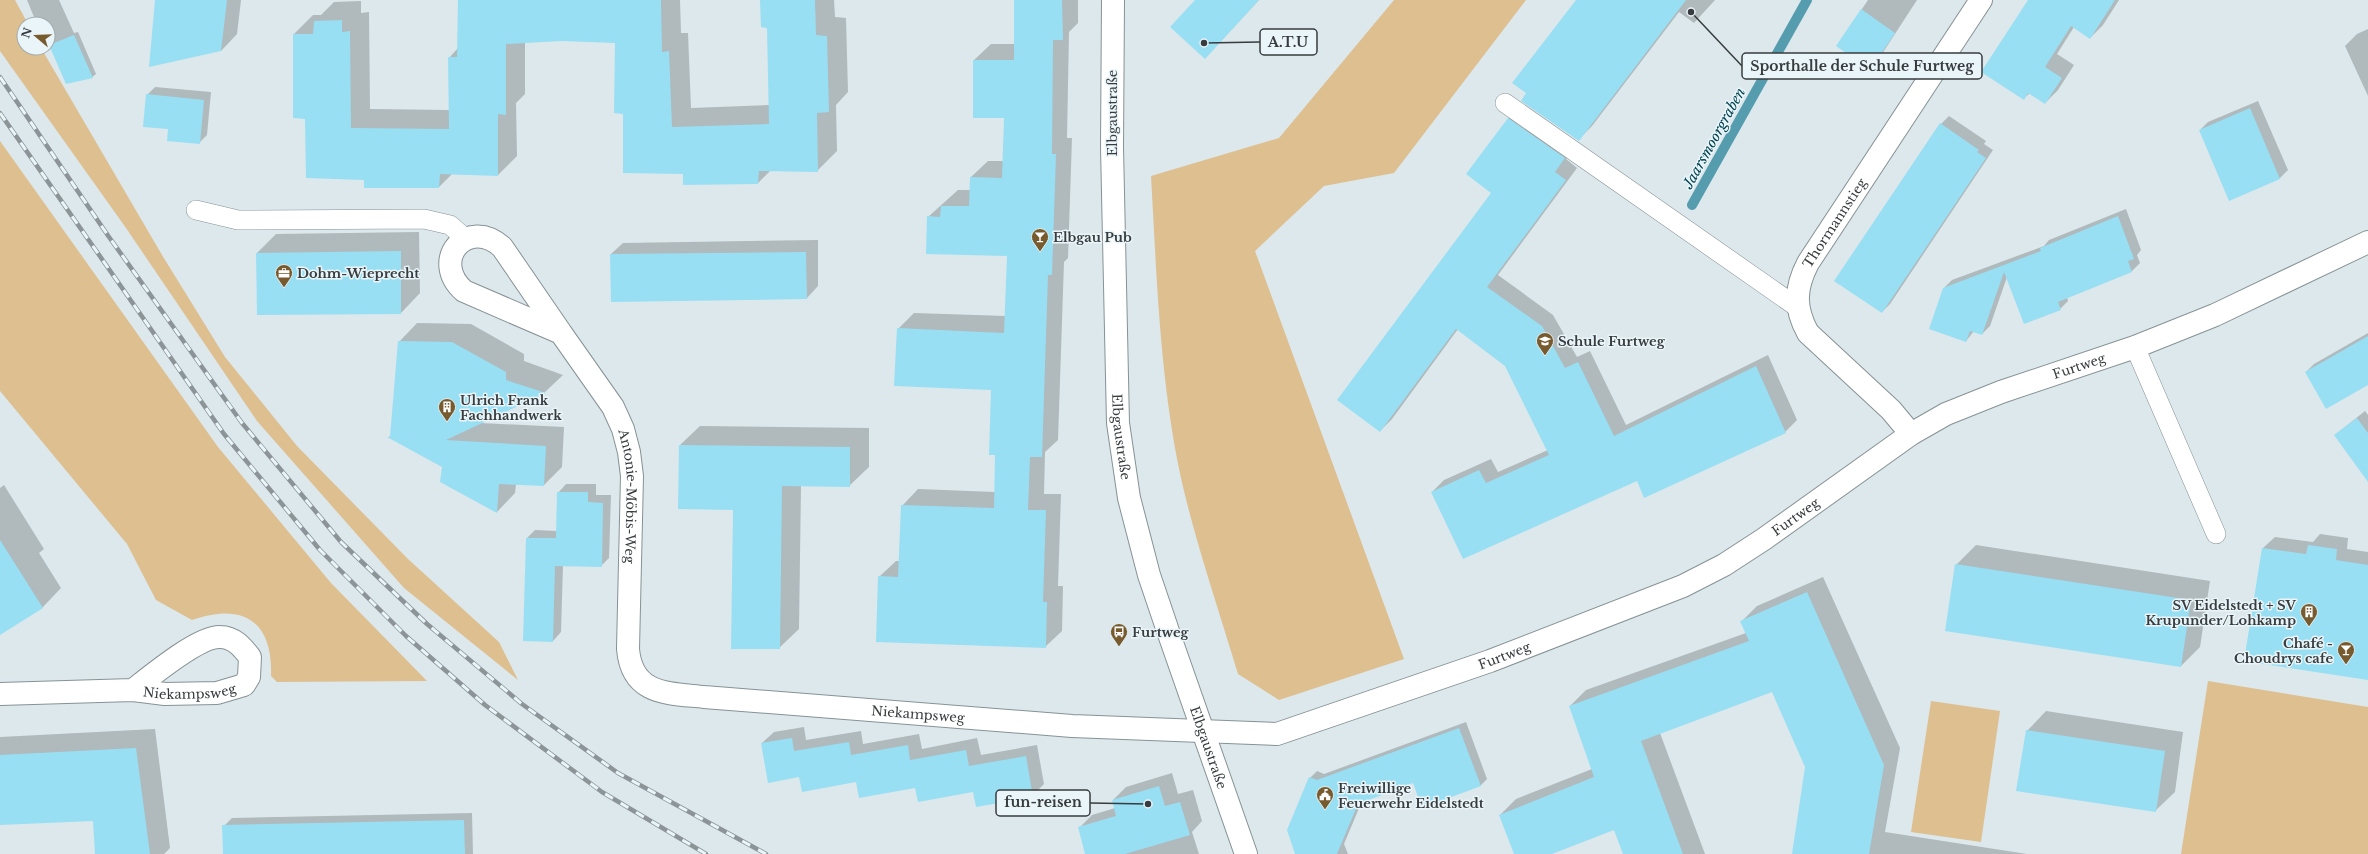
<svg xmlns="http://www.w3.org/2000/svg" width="2368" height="854" viewBox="0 0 2368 854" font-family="'Libre Baskerville',serif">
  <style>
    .green { fill: #debf90 }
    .shadow { fill: #0003 }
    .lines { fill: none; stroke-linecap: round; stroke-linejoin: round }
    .stream { stroke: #569caf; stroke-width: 10 }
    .building { fill: #98dff3 }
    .service-casing { stroke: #879295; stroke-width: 20 }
    .minor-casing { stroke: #879295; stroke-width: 24 }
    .primary-casing { stroke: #879295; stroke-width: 24 }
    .service { stroke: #fff; stroke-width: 19 }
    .minor { stroke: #fff; stroke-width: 22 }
    .primary { stroke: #fff; stroke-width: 22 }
    .rail-casing { stroke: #8c9497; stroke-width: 4.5 }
    .rail { stroke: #e9f5f9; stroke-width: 3; stroke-dasharray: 9; stroke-linecap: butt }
    .labels { text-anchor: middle; stroke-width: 3; stroke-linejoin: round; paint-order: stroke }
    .street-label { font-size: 13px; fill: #383c3e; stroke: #e9f5f9 }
    .poi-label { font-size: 13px; font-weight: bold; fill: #383c3e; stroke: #e9f5f9; text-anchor: start }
    .water-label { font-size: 14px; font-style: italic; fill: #004250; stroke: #e9f5f9 }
    .leader { fill: none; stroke: #383c3e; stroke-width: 1.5 }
    .callout-dot { fill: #383c3e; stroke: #e9f5f9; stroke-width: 1.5 }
    .callout { fill: #e9f5f9; stroke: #383c3e; stroke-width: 1.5 }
    .callout-label { font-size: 14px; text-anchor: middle; font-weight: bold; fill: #383c3e }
  </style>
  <rect width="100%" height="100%" fill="#dce8ec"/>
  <g class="green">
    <polygon points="0,0 15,0 28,24 24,24 24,48 41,48 162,255 225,357 297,446 408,559 499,642 518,680 404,588 257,421 126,228 0,51"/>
    <path d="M1394 0H1526L1394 173 1324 186 1255 251 1404 659 1279 700 1238 674C1220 614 1199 553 1184 491 1160 389 1157 281 1151 176L1279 138Z"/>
    <path d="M0 141 218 447 331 583 427 681 277 682 271 676C273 621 243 602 192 620L156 600 127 544 0 391Z"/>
    <polygon points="2208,681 2368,707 2368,854 2181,854"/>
    <polygon points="1931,701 2000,711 1981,842 1911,832"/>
  </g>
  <g class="shadow">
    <polygon points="27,0 59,0 74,33 78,32 96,74 92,77 50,45 48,46 48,24 37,24"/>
    <polygon points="156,0 241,0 237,34 221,51"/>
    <polygon points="459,0 680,0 681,33 688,33 691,108 770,105 768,27 761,0 834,0 835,17 846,18 848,92 836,105 837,151 818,170 771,170 758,183 684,173 624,113 616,42 561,40 525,42 525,94 516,103 517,156 498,175 452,174 439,187 365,179 306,118 294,34 313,15 321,15 334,2 361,1 361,13 369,12 370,109 449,110 449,58 458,48"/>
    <polygon points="1015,0 1078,0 1078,23 1069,32 1067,138 1072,138 1068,258 1064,262 1058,440 1045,452 1044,494 1061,494 1058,586 1063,586 1062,631 1045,647 879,577 896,561 900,561 902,506 918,489 995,492 996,454 993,389 898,329 914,313 1006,316 1008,255 928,217 958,190 971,190 971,177 988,161 1003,161 1005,117 974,60 991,44 1015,44"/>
    <polygon points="1196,0 1259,0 1205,58"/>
    <polygon points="1577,0 1715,0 1694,23 1679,12 1592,126 1578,140"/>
    <polygon points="1868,0 1917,0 1878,60 1870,68 1837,46"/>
    <polygon points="2029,0 2119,0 2103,25 2090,38 2074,27 2057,54 2074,65 2058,90 2045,103 2030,93 2023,99"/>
    <polygon points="2368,29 2368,96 2345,46 2357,34"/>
    <polygon points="155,87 211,92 207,135 199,143 169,128 147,95"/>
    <polygon points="2258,101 2288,170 2280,178 2230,199 2200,130 2208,122"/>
    <polygon points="1520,107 1576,146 1566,159 1577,168 1498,275 1553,315 1577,357 1590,351 1626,425 1768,355 1797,420 1785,432 1637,480 1432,492 1444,480 1491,459 1498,472 1548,450 1506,366 1458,329 1392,419 1380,431 1493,193 1508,119"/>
    <polygon points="1949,116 1986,141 1984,144 1993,150 1890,304 1882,312 1941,124"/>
    <polygon points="2126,209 2141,250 2137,255 2140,263 2132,271 2067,297 2068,301 2060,309 2007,277 1990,326 1982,334 1974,331 1966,341 1944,288 1952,280 2044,246 2049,240"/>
    <polygon points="419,232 420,293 401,313 258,314 257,253 276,234"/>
    <polygon points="818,240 818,286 807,298 611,254 623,243"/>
    <polygon points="417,323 471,324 524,354 524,361 563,375 545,392 480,423 564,427 562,467 544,485 516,484 515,493 497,512 443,467 389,437 391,435 399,342"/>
    <polygon points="2368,333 2368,384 2306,372 2314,364"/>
    <polygon points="2365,411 2368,415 2368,464 2335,435"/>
    <polygon points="700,426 869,428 869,467 849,486 801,485 799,629 779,648 734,509 680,445"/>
    <polygon points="566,484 596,484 596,495 611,495 609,558 601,566 563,565 561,632 553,641 524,640 527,538 535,530 557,531 558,493"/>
    <polygon points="4,485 44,549 39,553 61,588 42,608 0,631 0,488"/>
    <polygon points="2320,534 2348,538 2347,549 2368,552 2368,679 2263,548 2275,537 2313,542"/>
    <polygon points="1976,545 2210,581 2200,647 2181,666 1956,565"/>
    <polygon points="1823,577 1900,748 1885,832 2027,854 1793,854 1806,767 1772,691 1660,733 1705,854 1624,854 1614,829 1549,854 1515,854 1500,815 1516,799 1592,769 1570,706 1586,690 1746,633 1741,622 1757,606"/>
    <polygon points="2046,711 2183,732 2175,792 2155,811 2027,731"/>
    <polygon points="1466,722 1487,779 1480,786 1413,782 1362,801 1344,844 1348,854 1296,854 1310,778 1317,771 1324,774"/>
    <polygon points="804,727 806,740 861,731 863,744 919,734 922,749 977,738 981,755 1037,745 1044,784 1032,796 800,776 762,743 774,732"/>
    <polygon points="155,729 170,848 164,854 96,854 94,820 0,824 0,737"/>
    <polygon points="1172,773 1178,794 1193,790 1202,821 1192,832 1199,854 1086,854 1079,828 1092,815 1115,808 1113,800 1126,787"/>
    <polygon points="472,813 473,854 224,854 224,826 232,818"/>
  </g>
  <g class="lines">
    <polyline class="stream" points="1692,205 1807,0"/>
  </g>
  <g class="building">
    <polygon points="155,0 227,0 221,51 149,67"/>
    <polygon points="458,0 661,0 662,52 669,51 672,127 769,124 767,28 761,27 760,0 815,0 816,35 827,36 829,112 817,113 818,172 759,171 758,184 683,185 683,174 623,173 623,114 614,113 615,43 561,41 506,44 506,115 498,114 498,176 440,174 439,188 364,188 364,180 306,178 305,119 293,118 293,34 313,34 314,21 342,20 342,32 350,31 351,128 449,129 448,57 457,57"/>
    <polygon points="1014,0 1062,0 1063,40 1053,40 1052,154 1056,154 1052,275 1048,275 1042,457 1030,457 1028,510 1046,510 1043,602 1047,602 1046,648 876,642 878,576 898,577 901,505 994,508 995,455 989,455 991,390 894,386 897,328 1004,333 1007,256 926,254 927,216 940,217 941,206 969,206 970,177 1002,178 1004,118 973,118 973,60 1014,60"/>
    <polygon points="1195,0 1259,0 1205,59 1170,27"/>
    <polygon points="1576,0 1686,0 1579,141 1521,101 1526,93 1512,83"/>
    <polygon points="2028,0 2115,0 2090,39 2071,26 2045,67 2062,78 2045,104 2028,93 2024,100 1981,72"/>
    <polygon points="1861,9 1895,33 1870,70 1836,46"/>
    <polygon points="74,35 93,78 66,84 49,45"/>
    <polygon points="146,94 204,100 200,144 167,141 168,129 143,127"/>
    <polygon points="2250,108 2280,179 2229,201 2199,130"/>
    <polygon points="1508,118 1565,158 1555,172 1566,180 1487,287 1542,326 1565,368 1578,362 1614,436 1756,366 1786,433 1644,498 1637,481 1463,559 1431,492 1479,470 1486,483 1549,455 1505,366 1456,329 1380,432 1337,400 1491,193 1466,174"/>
    <polygon points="1940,123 1979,150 1977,152 1986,158 1882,313 1834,281"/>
    <polygon points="2118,216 2134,259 2128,261 2132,272 2058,302 2061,310 2024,324 2004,272 1982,335 1970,331 1966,342 1929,329 1943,288 2041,251 2040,248"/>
    <polygon points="401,251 401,314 257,315 256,253"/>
    <polygon points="806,252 807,299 611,302 610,254"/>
    <polygon points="2368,336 2368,385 2326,409 2305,372"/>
    <polygon points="398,341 452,342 506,372 506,380 546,393 446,440 546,446 544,486 499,484 497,513 440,482 442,467 387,437 390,437"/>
    <polygon points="2357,418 2368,433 2368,482 2334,435"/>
    <polygon points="679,445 850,447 850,487 782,486 780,649 731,649 733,510 678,509"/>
    <polygon points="557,492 588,492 588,502 603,503 602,567 555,566 553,642 523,641 526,538 556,538"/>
    <polygon points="0,540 43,608 0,635"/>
    <polygon points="2308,545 2337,549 2336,560 2368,565 2368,680 2244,661 2262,548 2306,554"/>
    <polygon points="1955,564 2191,600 2181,667 1945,631"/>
    <polygon points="1807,592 1884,765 1869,854 1792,854 1805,767 1772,692 1641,741 1683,854 1623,854 1614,830 1552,854 1514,854 1499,815 1594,777 1569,706 1749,641 1740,621"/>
    <polygon points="1459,728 1481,786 1422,808 1413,783 1358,804 1337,854 1295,854 1287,830 1309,777 1317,780"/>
    <polygon points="2026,730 2165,751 2156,812 2016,791"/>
    <polygon points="792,738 794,751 849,742 851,755 908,745 910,760 966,750 969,766 1026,756 1033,797 976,807 973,792 918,802 915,788 859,798 856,782 802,792 799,777 768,783 761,743"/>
    <polygon points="136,748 150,854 95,854 93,821 0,825 0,755"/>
    <polygon points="1159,786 1165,806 1180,802 1190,835 1125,854 1085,854 1078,827 1116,816 1112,800"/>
    <polygon points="464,820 465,854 223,854 222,825"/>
  </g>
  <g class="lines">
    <defs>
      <g id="service">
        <polyline points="1505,103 1797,307"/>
        <polyline points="196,210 238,220 424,219 450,225 466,239"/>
        <polyline points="2135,347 2216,534"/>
      </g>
      <g id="minor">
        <path id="s1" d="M561 333 502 247C468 216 429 260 464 291L561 333 613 407 623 429 629 452 632 476 628 649C632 695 667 693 704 697L1072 726 1277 734 1490 661 1683 586 1724 565 1764 539 1911 434 1946 414 2001 392 2135 347 2215 315 2368 242"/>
        <path id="s2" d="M1911 434 1891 410 1808 333C1794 308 1795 288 1808 263L1981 0"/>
        <path id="s3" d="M0 694 133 690 165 694 217 693 244 685 249 677 250 657C242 647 234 637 220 637 199 636 151 676 133 690"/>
      </g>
      <g id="primary">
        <path id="s4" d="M1113 0 1112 147 1118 423 1129 498 1149 575 1170 637 1246 854"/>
      </g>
    </defs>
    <use href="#service" class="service-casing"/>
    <use href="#minor" class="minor-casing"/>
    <use href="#primary" class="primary-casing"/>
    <use href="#service" class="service"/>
    <use href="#minor" class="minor"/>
    <use href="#primary" class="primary"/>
    <defs>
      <g id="rail">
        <polyline points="0,77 109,237 242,423 341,542 427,624 522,704 618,773 766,854"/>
        <polyline points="0,113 224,434 320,550 406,636 485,705 602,792 706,854"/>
      </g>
    </defs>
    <use href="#rail" class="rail-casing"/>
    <use href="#rail" class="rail"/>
  </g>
  <defs>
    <symbol id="bar-pin" viewBox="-11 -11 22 30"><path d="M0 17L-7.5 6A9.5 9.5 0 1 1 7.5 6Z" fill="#775b2e" stroke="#e9f5f9"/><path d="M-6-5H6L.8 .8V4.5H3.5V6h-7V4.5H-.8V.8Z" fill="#fff"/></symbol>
    <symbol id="office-pin" viewBox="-11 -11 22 30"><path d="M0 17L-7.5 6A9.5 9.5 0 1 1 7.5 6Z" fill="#775b2e" stroke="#e9f5f9"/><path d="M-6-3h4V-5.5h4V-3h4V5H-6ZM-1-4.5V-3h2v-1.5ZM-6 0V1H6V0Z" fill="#fff"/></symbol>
    <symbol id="school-pin" viewBox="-11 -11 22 30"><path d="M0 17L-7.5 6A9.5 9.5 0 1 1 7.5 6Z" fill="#775b2e" stroke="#e9f5f9"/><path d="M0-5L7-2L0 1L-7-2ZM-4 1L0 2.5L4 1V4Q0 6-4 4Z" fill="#fff"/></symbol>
    <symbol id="building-pin" viewBox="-11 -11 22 30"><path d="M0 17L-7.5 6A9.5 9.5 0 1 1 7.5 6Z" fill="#775b2e" stroke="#e9f5f9"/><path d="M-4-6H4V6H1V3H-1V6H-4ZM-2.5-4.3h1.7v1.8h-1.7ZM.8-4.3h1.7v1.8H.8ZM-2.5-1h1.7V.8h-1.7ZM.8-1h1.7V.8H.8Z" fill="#fff"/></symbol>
    <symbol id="bus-pin" viewBox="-11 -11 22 30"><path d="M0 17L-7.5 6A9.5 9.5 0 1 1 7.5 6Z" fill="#775b2e" stroke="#e9f5f9"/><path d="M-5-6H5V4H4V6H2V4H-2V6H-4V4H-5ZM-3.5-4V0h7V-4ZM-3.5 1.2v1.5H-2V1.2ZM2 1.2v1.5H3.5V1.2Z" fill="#fff"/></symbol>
    <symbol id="civic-pin" viewBox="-11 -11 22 30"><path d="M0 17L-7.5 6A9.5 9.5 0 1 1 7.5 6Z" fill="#775b2e" stroke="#e9f5f9"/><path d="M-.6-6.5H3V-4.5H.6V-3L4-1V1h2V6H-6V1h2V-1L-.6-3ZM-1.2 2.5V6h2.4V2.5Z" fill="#fff"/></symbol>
  </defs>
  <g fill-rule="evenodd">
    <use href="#bar-pin" x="1030" y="227" width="20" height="27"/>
    <use href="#office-pin" x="274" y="263" width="20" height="27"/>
    <use href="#school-pin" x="1535" y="331" width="20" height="27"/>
    <use href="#building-pin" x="437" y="397" width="20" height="27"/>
    <use href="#building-pin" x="2299" y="602" width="20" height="27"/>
    <use href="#bus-pin" x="1109" y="622" width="20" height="27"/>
    <use href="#bar-pin" x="2336" y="640" width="20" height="27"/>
    <use href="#civic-pin" x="1315" y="785" width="20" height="27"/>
  </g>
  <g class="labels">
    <g class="street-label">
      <text transform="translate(1112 113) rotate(-90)" y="5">Elbgaustraße</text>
      <text dy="5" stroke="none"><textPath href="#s2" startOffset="266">Thormannstieg</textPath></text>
      <text dy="5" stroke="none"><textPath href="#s1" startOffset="2211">Furtweg</textPath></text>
      <text dy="5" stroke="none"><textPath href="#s4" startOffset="437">Elbgaustraße</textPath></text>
      <text dy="5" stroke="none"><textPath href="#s1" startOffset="494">Antonie-Möbis-Weg</textPath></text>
      <text dy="5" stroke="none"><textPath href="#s1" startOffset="1887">Furtweg</textPath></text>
      <text dy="5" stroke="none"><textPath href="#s1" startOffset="1563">Furtweg</textPath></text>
      <text dy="5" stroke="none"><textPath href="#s3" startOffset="190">Niekampsweg</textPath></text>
      <text dy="5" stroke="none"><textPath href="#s1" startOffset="963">Niekampsweg</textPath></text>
      <text dy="5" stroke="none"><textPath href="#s4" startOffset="761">Elbgaustraße</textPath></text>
    </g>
    <g class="poi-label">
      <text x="1053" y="242">Elbgau Pub</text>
      <text x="297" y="278">Dohm-Wieprecht</text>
      <text x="1558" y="346">Schule Furtweg</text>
      <text x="460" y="405">Ulrich Frank<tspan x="460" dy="15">Fachhandwerk</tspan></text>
      <text x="2296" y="610" text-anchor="end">SV Eidelstedt + SV<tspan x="2296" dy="15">Krupunder/Lohkamp</tspan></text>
      <text x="1132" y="637">Furtweg</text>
      <text x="2333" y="648" text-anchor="end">Chafé -<tspan x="2333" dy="15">Choudrys cafe</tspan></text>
      <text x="1338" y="793">Freiwillige<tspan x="1338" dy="15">Feuerwehr Eidelstedt</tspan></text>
    </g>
    <g class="water-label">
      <text transform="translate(1714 138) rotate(-61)" y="5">Jaarsmoorgraben</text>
    </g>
  </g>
  <path class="leader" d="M1204 43L1260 42M1691 12L1742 66M1148 804L1090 803"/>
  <g class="callout-dot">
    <circle cx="1204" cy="43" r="4"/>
    <circle cx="1691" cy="12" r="4"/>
    <circle cx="1148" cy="804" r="4"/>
  </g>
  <g class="callout">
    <rect x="1260" y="29" width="57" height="26" rx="4"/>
    <rect x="1742" y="53" width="240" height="26" rx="4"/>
    <rect x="996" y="790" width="94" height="26" rx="4"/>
  </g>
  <g class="callout-label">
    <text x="1288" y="47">A.T.U</text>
    <text x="1862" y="71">Sporthalle der Schule Furtweg</text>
    <text x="1043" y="807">fun-reisen</text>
  </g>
  <g transform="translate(36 36) rotate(289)"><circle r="19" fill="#e9f5f9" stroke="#a2abae"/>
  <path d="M0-3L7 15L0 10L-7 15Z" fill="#775b2e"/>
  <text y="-6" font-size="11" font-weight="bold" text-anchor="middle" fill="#383c3e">N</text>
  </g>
</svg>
